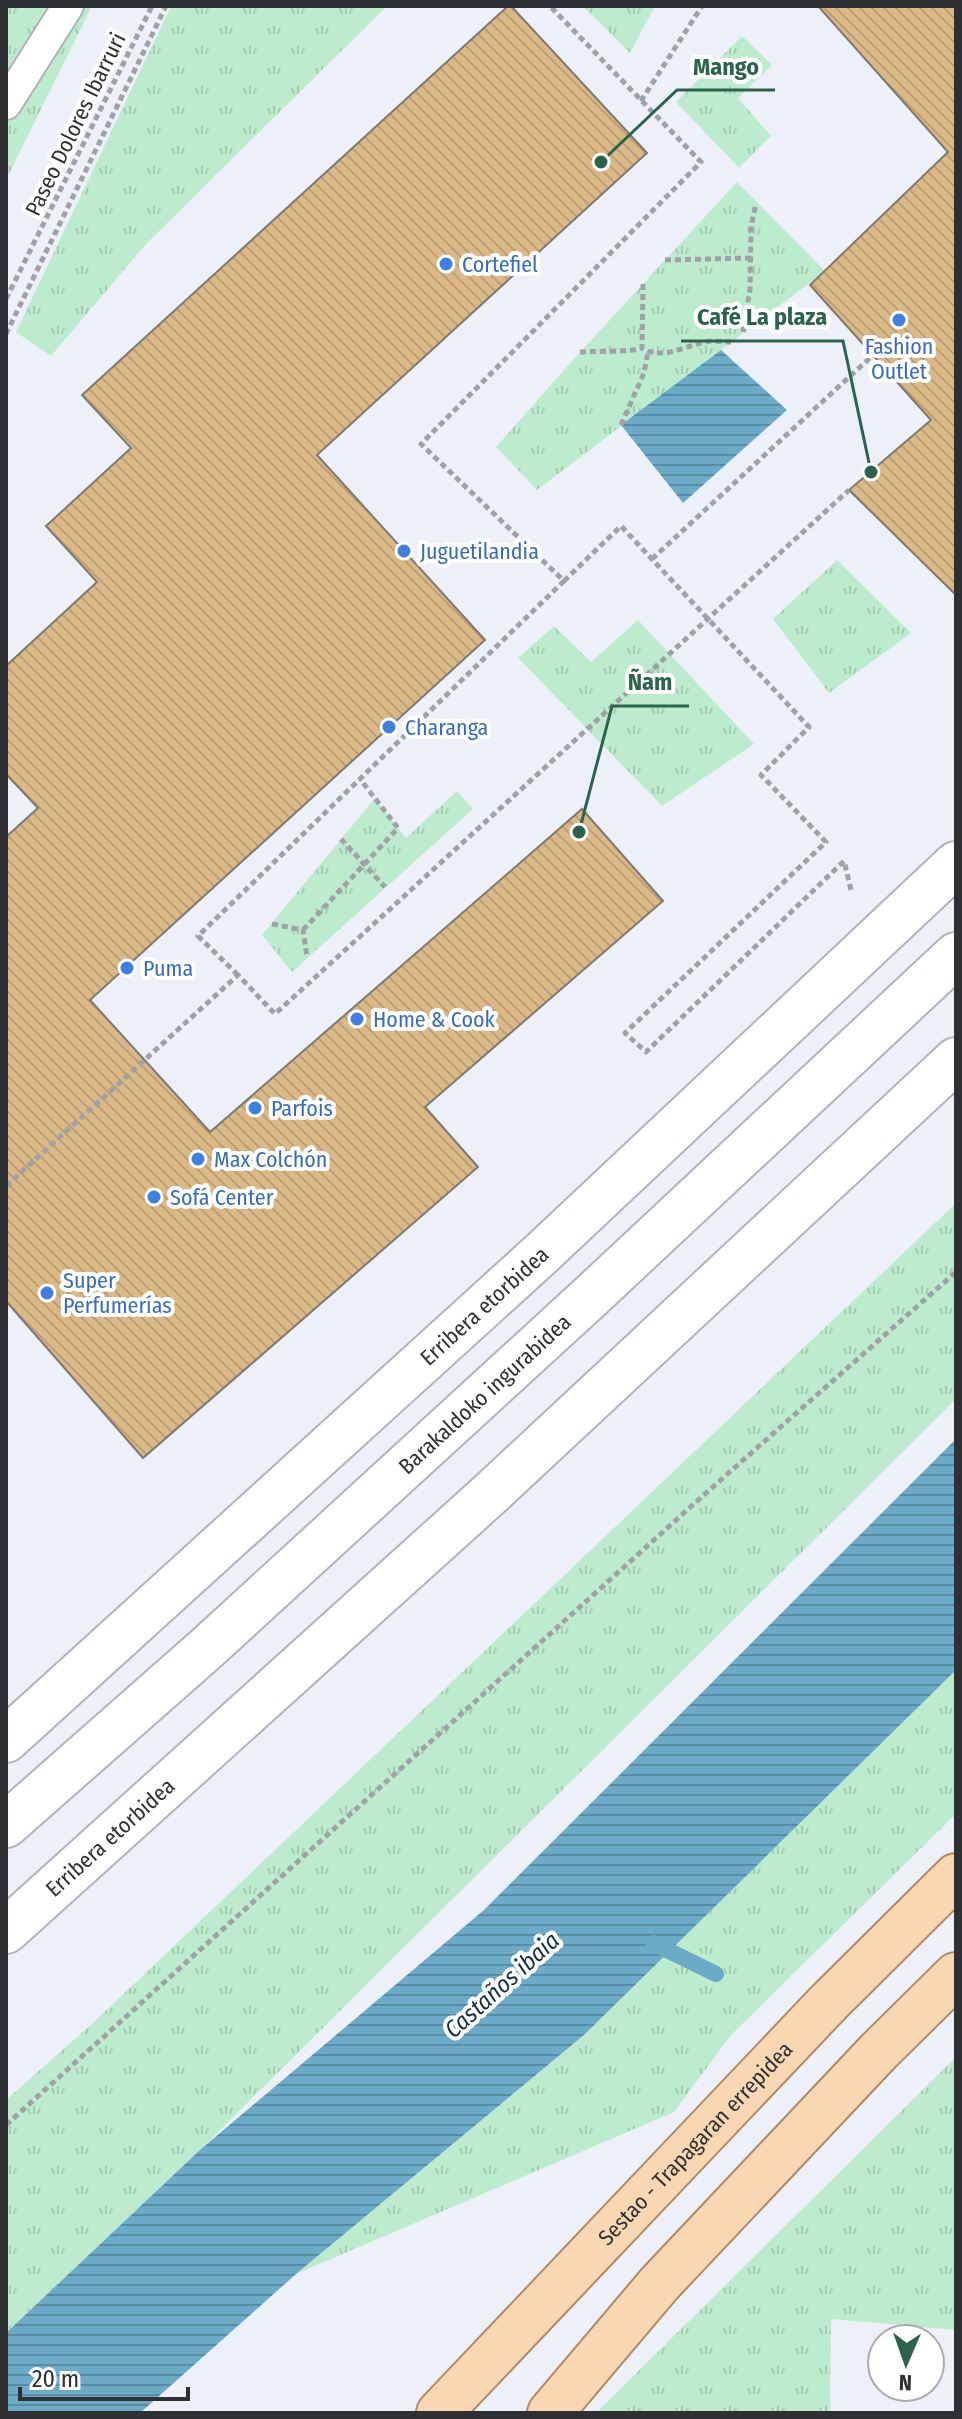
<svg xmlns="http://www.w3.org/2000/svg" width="962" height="2419" viewBox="0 0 962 2419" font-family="'Fira Sans Condensed',sans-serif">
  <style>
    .grass { fill: url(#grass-tufts) }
    .water { fill: url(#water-rules) }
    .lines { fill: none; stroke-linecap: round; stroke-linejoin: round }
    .stream { stroke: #6cabc8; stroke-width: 16 }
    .building { fill: url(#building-back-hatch); stroke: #7e7972; stroke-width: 2 }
    .service-casing { stroke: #b0b3bb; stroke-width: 34 }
    .tertiary-casing { stroke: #b0b3bb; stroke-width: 48 }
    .secondary-casing { stroke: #b0b3bb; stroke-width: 48 }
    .primary-casing { stroke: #af8b64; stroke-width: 48 }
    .path { stroke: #9fa1a7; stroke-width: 5; stroke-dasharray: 6 4; stroke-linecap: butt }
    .service { stroke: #fff; stroke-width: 30 }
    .tertiary { stroke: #fff; stroke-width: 44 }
    .secondary { stroke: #fff; stroke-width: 44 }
    .primary { stroke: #f8d7b2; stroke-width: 44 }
    .shop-dot { fill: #3f7fe0; stroke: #fff; stroke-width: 3 }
    .labels { text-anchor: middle; stroke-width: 8; stroke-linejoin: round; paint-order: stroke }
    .street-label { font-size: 22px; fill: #2e3033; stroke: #fff }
    .shop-label { font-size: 22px; fill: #366cbe; stroke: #fff; text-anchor: start }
    .water-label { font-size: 24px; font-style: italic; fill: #12313e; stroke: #fff }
    .leader { fill: none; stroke: #2a644d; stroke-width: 3 }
    .callout-dot { fill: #2a644d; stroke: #fff; stroke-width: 3 }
    .callout-label { font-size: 24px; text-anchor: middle; font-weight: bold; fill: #2a644d; stroke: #fff; stroke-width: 8; stroke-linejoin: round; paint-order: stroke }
  </style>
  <defs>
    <pattern id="grass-tufts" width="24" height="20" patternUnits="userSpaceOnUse" patternTransform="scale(2)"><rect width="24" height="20" fill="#bceccd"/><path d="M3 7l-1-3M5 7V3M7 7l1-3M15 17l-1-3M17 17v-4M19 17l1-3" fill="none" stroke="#a2cbb0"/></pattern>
    <pattern id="water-rules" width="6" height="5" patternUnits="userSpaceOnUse" patternTransform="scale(2)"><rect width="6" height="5" fill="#6cabc8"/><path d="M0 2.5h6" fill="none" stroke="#598ca3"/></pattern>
    <pattern id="building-back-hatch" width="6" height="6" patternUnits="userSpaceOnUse" patternTransform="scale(2)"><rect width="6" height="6" fill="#dbb986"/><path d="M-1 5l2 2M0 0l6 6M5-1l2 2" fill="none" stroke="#bc9f74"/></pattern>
  </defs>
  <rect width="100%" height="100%" fill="#eef0f9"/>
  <g class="grass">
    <polygon points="6,6 92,6 6,180"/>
    <polygon points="171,6 387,6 146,244 51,356 16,332"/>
    <polygon points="583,6 655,6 630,53"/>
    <polygon points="742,36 772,65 738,98 771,136 739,168 676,102"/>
    <polygon points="737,182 825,271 537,490 496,447 571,362"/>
    <polygon points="837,560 911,633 829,693 773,619"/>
    <polygon points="638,620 754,744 662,806 518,658 554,626 591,662"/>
    <polygon points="457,791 473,809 292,972 262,935 375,798 406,838"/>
    <polygon points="956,1203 956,1399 201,2149 6,2333 6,2100 94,2022"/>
    <polygon points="956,1670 956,1814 731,2035 674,2112 296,2274 584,2035"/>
    <polygon points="956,2057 956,2330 831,2319 830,2413 596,2413"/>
  </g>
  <g class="water">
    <polygon points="721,350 787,410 683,503 621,425"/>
    <polygon points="956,1439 956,1670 584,2035 296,2274 140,2413 6,2413 6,2333 201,2149 484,1910"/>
  </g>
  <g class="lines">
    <polyline class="stream" points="653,1943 716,1974"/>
  </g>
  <g class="building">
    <polygon points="508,6 511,6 647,153 317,455 485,640 90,1000 210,1132 582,809 663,901 425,1107 478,1167 143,1458 6,1301 6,837 38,808 6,774 6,666 97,582 46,526 131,448 82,395"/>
    <polygon points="818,6 956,6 956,595 849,490 931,420 810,285 948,152"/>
  </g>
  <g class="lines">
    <defs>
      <polyline id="service" points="6,104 68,6"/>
      <g id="tertiary">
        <path id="s1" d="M6 1740 541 1254 956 864"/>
        <path id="s2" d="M6 1931 490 1494 956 1060"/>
      </g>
      <g id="secondary">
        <path id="s3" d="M6 1825 207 1648 589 1298 956 955"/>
      </g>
      <g id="primary">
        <path id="s4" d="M439 2413 829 2002 956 1876"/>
        <polyline points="550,2413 660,2283 879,2051 956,1975"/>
      </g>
    </defs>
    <use href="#service" class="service-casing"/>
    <use href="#tertiary" class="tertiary-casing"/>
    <use href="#secondary" class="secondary-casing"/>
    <use href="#primary" class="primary-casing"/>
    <g class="path">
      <polyline points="641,101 702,6"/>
      <polyline points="665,260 751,258"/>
      <path d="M643 284 642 348C661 362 691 343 711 341 718 341 725 342 731 342"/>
      <polyline points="6,299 152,6"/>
      <polyline points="743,332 750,289 751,227 756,203"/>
      <polyline points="6,334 166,6"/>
      <path d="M580 352C594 351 632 352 642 348"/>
      <polyline points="621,425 644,373 648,352"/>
      <polyline points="652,559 873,355"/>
      <polyline points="564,581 621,526 809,727 761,775 826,842 625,1033 646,1052 844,861 851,890"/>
      <polyline points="341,839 385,887"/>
      <polyline points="272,924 303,930 307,957"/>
      <polyline points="303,930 398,828 360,779"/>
      <polyline points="238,975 198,936 564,581 421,444 701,162 550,6"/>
      <polyline points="6,1186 238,975 275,1014 849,490"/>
      <polyline points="6,2125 706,1493 956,1272"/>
    </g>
    <use href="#service" class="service"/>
    <use href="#tertiary" class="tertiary"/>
    <use href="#secondary" class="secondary"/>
    <use href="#primary" class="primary"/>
  </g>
  <g class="shop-dot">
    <circle cx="446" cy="264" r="8"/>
    <circle cx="899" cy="320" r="8"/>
    <circle cx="404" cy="551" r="8"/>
    <circle cx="389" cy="727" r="8"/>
    <circle cx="127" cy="968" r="8"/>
    <circle cx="357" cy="1019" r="8"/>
    <circle cx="255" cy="1108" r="8"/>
    <circle cx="198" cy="1159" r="8"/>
    <circle cx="154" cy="1197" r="8"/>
    <circle cx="47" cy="1293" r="8"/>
  </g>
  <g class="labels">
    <g class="street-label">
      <text transform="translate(75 124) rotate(-64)" y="8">Paseo Dolores Ibarruri</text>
      <text dy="8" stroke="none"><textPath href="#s1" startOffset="646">Erribera etorbidea</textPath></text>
      <text dy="8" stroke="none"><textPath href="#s3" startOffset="644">Barakaldoko ingurabidea</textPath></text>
      <text dy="8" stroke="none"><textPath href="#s2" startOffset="140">Erribera etorbidea</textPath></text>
      <text dy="8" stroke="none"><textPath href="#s4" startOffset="372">Sestao - Trapagaran errepidea</textPath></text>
    </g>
    <g class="shop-label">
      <text x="462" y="272">Cortefiel</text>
      <text x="899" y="354" text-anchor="middle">Fashion<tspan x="899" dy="25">Outlet</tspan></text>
      <text x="420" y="559">Juguetilandia</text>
      <text x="405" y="735">Charanga</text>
      <text x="143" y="976">Puma</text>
      <text x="373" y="1027">Home &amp; Cook</text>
      <text x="271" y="1116">Parfois</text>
      <text x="214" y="1167">Max Colchón</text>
      <text x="170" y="1205">Sofá Center</text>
      <text x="63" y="1288">Super<tspan x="63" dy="25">Perfumerías</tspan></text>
    </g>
    <g class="water-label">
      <text transform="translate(502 1985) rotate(-42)" y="8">Castaños ibaia</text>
    </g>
  </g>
  <path class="leader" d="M601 162L677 90H775M871 472L843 341H681M579 832L612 706H689"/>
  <g class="callout-dot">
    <circle cx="601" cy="162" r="8"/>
    <circle cx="871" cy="472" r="8"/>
    <circle cx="579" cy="832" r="8"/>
  </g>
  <g class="callout-label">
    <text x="726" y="75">Mango</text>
    <text x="762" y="325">Café La plaza</text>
    <text x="650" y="690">Ñam</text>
  </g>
  <rect width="962" height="2419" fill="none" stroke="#2e3033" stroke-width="16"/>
  <g transform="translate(906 2363) rotate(182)"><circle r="38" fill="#ffffff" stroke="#abacad" stroke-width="2"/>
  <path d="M0-6L14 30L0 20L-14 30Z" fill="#2a644d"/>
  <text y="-12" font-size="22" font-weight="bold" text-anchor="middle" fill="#2e3033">N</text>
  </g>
  <path d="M20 2387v12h168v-12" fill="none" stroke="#2e3033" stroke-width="4"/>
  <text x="32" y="2387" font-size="24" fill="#2e3033" stroke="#ffffff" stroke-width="6" paint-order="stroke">20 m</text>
</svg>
